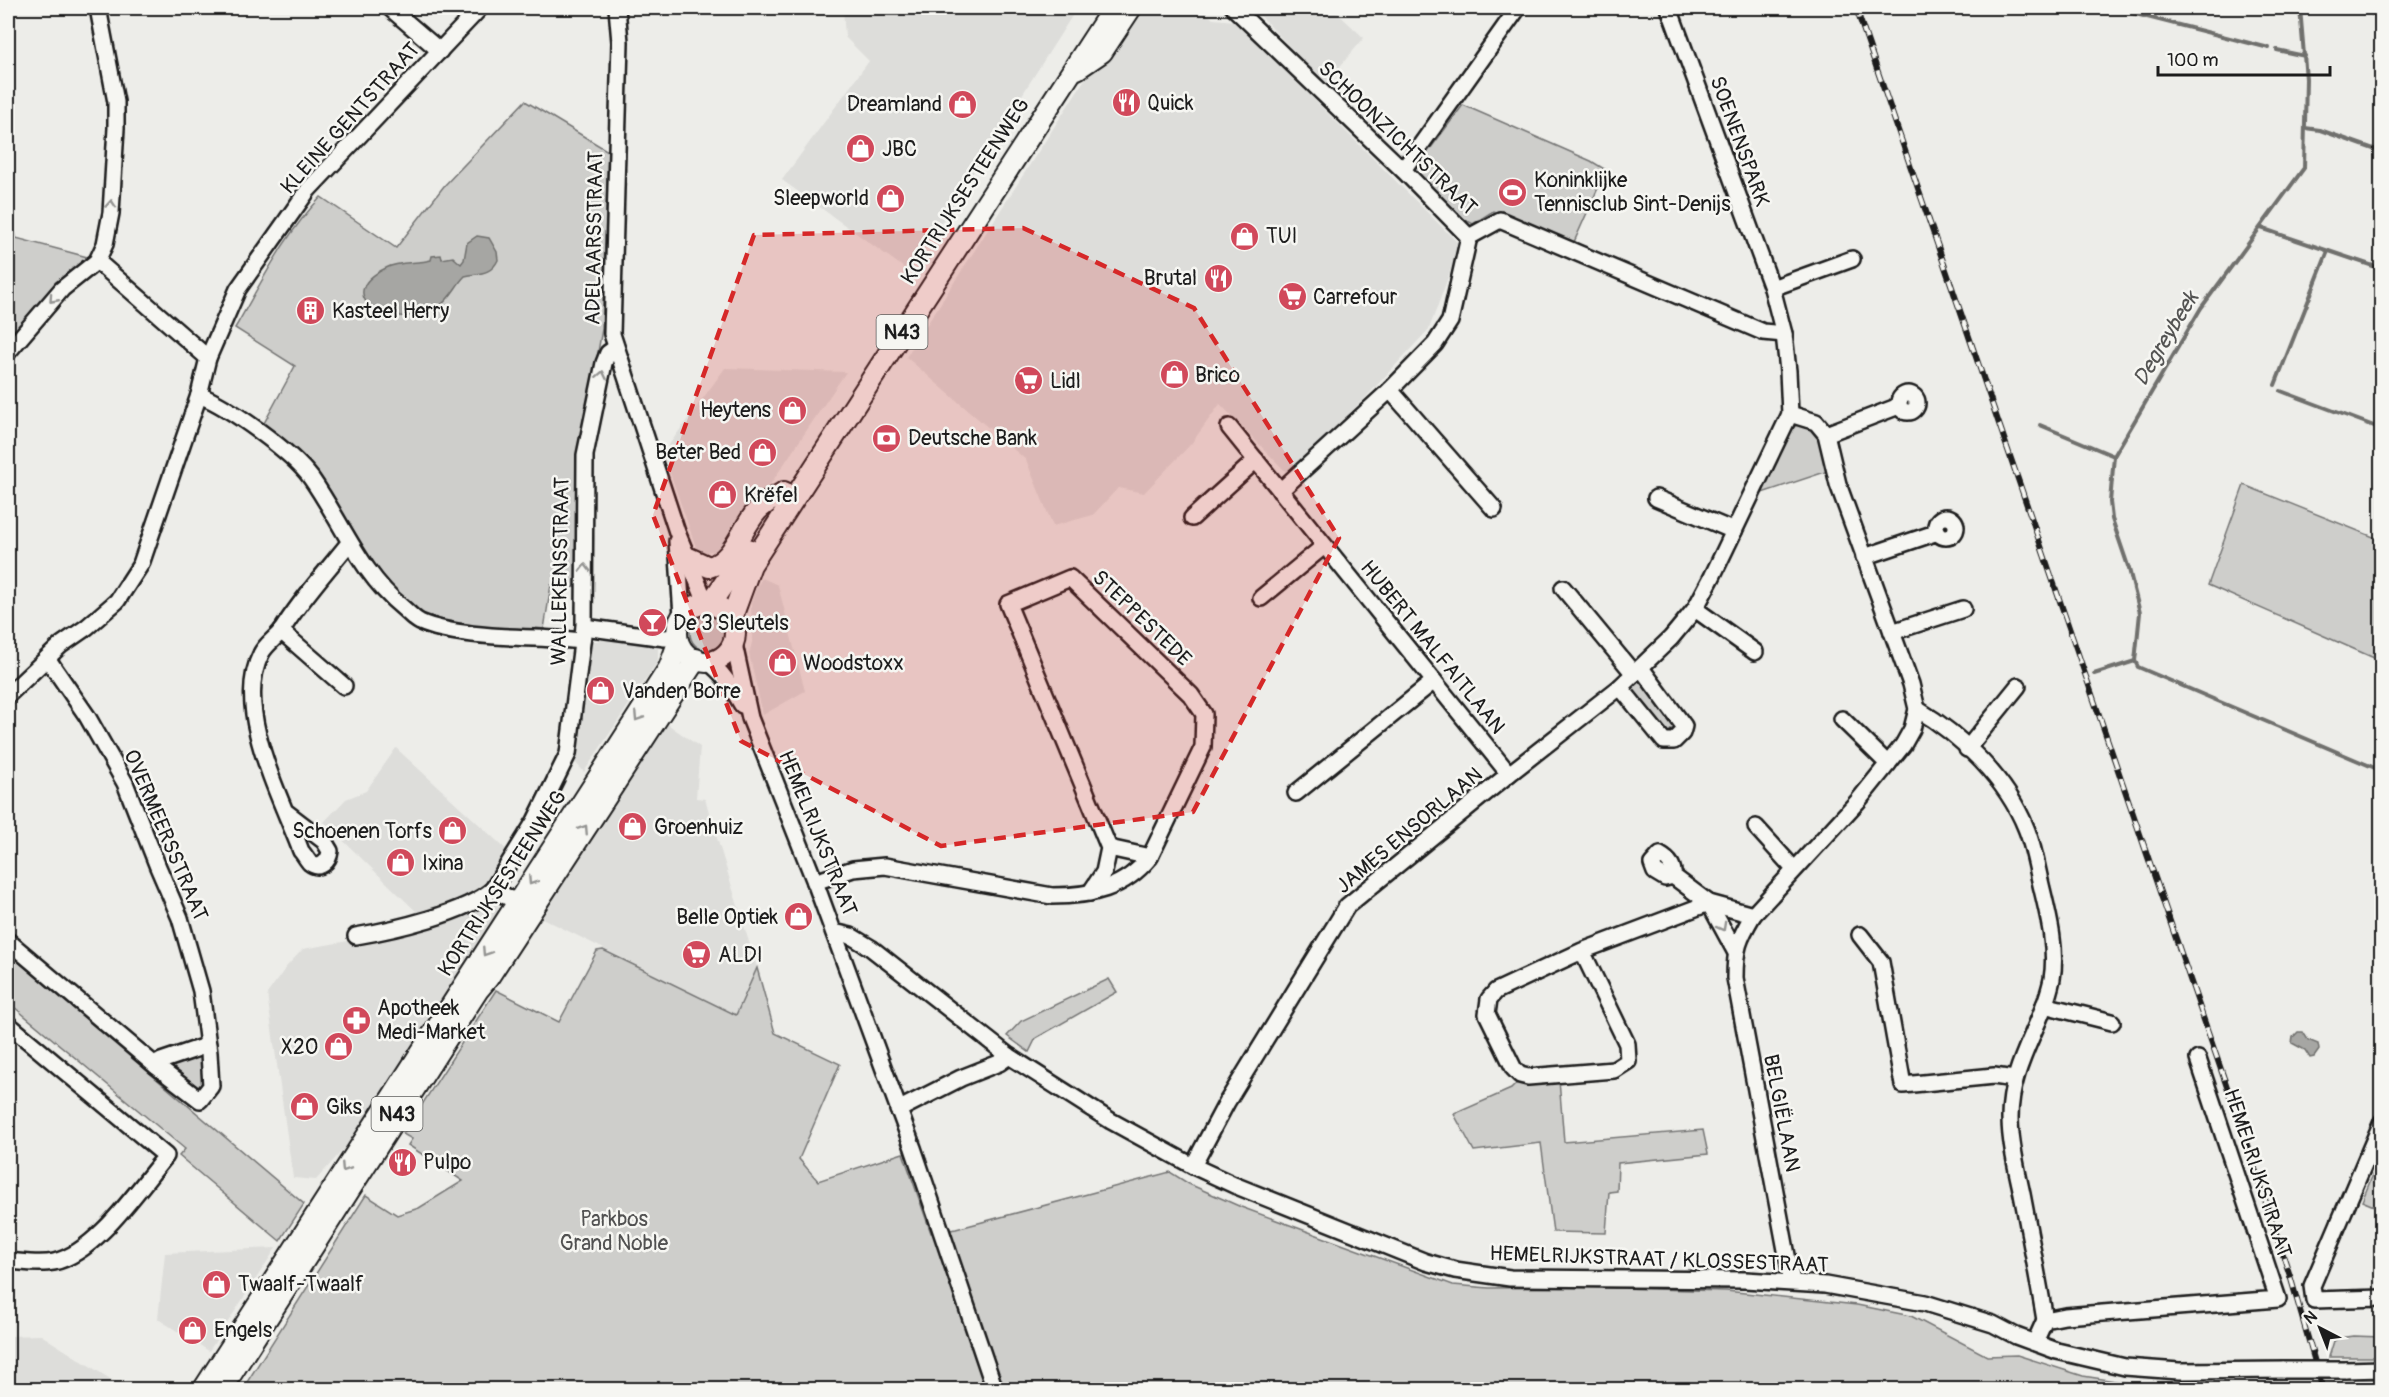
<svg xmlns="http://www.w3.org/2000/svg" width="2389" height="1397" viewBox="0 0 2389 1397" font-family="Pangolin,sans-serif">
  <style>
    .built { fill: #ddddda }
    .green { fill: #cececb; stroke: #757574; stroke-width: 1.5 }
    .water { fill: #a6a6a3; stroke: #6f6f6d; stroke-width: 1.5 }
    .lines { fill: none; stroke-linecap: round; stroke-linejoin: round }
    .stream { stroke: #6f6f6d; stroke-width: 4 }
    .minor-casing { stroke: #1c1c1c; stroke-width: 20 }
    .major-casing { stroke: #1c1c1c; stroke-width: 24 }
    .minor { stroke: #f6f6f2; stroke-width: 15 }
    .major { stroke: #f6f6f2; stroke-width: 20 }
    .rail-casing { stroke: #1c1c1c; stroke-width: 6 }
    .rail { stroke: #f6f6f2; stroke-width: 4; stroke-dasharray: 11; stroke-linecap: butt }
    .minor-bridge-casing { stroke: #1c1c1c; stroke-width: 20; stroke-linecap: butt }
    .minor-bridge { stroke: #f6f6f2; stroke-width: 15 }
    .oneway { stroke: #949492 }
    .marked { fill: #d62828; fill-opacity: 0.2; stroke: #d62828; stroke-width: 4.5; stroke-dasharray: 12 8; stroke-linejoin: round }
    .labels { text-anchor: middle; stroke-width: 5; stroke-linejoin: round; paint-order: stroke }
    .shield { fill: #f6f6f2; stroke: #5d5d5c; stroke-width: 1.5 }
    .shield-label { font-size: 20px; font-weight: bold; fill: #1c1c1c }
    .poi-label { font-size: 21px; fill: #1c1c1c; stroke: #f6f6f2; text-anchor: start }
    .street-label { font-size: 21px; fill: #1c1c1c; stroke: #f6f6f2 }
    .park-label { font-size: 21px; fill: #515151; stroke: #f6f6f2 }
    .water-label { font-size: 22px; font-style: italic; fill: #535352; stroke: #f6f6f2 }
  </style>
  <rect width="100%" height="100%" fill="#edede9"/>
  <filter id="ink" filterUnits="userSpaceOnUse"><feTurbulence type="fractalNoise" baseFrequency=".0167" numOctaves="2"/><feDisplacementMap in="SourceGraphic" scale="12" xChannelSelector="R" yChannelSelector="G"/><feConvolveMatrix kernelMatrix="1 2 1 2 8 2 1 2 1" color-interpolation-filters="sRGB"/></filter>
  <g filter="url(#ink)">
    <g class="built">
      <polygon points="877,8 1077,8 910,272 782,180 869,61 845,37 843,9"/>
      <polygon points="1140,8 1201,8 1213,19 1235,21 1460,245 1429,329 1366,397 1287,473 1220,404 1191,444 1144,493 1118,488 1093,515 1053,526 1026,460 906,357 1087,76 1102,65"/>
      <polygon points="1253,8 1332,8 1364,38 1325,84"/>
      <polygon points="725,368 846,372 745,522 721,550 698,553 663,453"/>
      <polygon points="762,578 778,585 805,691 763,715 749,654 752,642 751,603 756,588"/>
      <polygon points="611,639 658,645 658,661 584,772 574,761 579,708 588,642"/>
      <polygon points="666,723 700,747 696,798 705,799 757,968 736,1015 542,918"/>
      <polygon points="396,748 509,852 487,888 423,918 324,822 346,799 366,791"/>
      <polygon points="490,899 501,908 349,1143 316,1180 293,1178 267,994 287,966 303,949 360,939"/>
      <polygon points="276,1248 209,1351 158,1319 165,1253"/>
      <polygon points="41,1335 126,1389 8,1389 8,1336"/>
    </g>
    <g class="green">
      <path d="M525 101 608 151 602 329 581 450 580 588 551 585 544 629 536 628 535 634 459 628 421 616 385 586 262 427 295 366 235 328C261 283 285 234 321 197L396 248 444 186Z"/>
      <polygon points="1463,105 1591,161 1606,170 1574,242 1493,211 1473,224 1451,212 1412,173"/>
      <polygon points="8,179 16,238 91,258 8,349"/>
      <path d="M1800 423C1823 427 1824 452 1828 471L1759 494 1787 432Z"/>
      <polygon points="2244,485 2381,540 2381,661 2208,585"/>
      <circle cx="707" cy="633" r="17"/>
      <polygon points="1637,677 1641,679 1676,721 1674,727 1667,733 1626,689"/>
      <polygon points="603,950 736,1015 757,968 775,1033 840,1064 799,1159 818,1181 903,1153 931,1233 956,1229 1170,1172 1189,1184 1241,1207 1453,1285 1489,1288 1581,1287 1726,1291 1857,1305 1911,1316 1987,1356 2017,1355 2083,1376 2141,1385 2241,1389 242,1390 366,1195 397,1215 419,1208 463,1181 408,1145 412,1139 403,1134 496,990 559,1022 597,951"/>
      <polygon points="8,953 304,1204 280,1241 179,1156 185,1149 8,1002"/>
      <polygon points="1109,979 1117,992 1036,1038 1029,1052 1007,1036 1021,1021"/>
      <polygon points="201,1053 203,1057 205,1086 197,1091 167,1067"/>
      <polygon points="1559,1080 1564,1142 1703,1130 1708,1154 1618,1163 1617,1191 1609,1192 1606,1233 1553,1232 1541,1143 1474,1151 1454,1114 1511,1089 1519,1081"/>
      <polygon points="2381,1155 2381,1209 2362,1201"/>
      <polygon points="2353,1336 2381,1337 2381,1357 2329,1357 2334,1341 2339,1338"/>
      <polygon points="2381,1380 2381,1389 2318,1389 2335,1383"/>
    </g>
    <g class="water">
      <path d="M477 236 489 238 497 252 498 260C491 275 479 273 465 276 455 286 451 299 438 307 392 334 328 296 386 268 399 261 417 264 431 260L432 256 441 255 442 259 453 257 461 264 464 260 467 243Z"/>
      <polygon points="2298,1032 2303,1032 2308,1040 2318,1044 2319,1050 2314,1057 2310,1058 2305,1050 2292,1043 2293,1037"/>
    </g>
    <g class="lines">
      <g class="stream">
        <polyline points="2112,8 2269,48"/>
        <polyline points="2355,8 2382,17"/>
        <polyline points="2277,50 2305,56"/>
        <polyline points="2305,128 2320,130 2382,152"/>
        <polyline points="2261,228 2382,269"/>
        <polyline points="2275,385 2328,251"/>
        <polyline points="2281,391 2382,429"/>
        <polyline points="2040,425 2114,456"/>
        <polyline points="2135,661 2138,667 2382,771"/>
        <polyline points="2094,674 2135,661 2140,613 2129,569 2112,519 2110,502 2114,456 2201,308 2304,168 2306,79 2300,8"/>
      </g>
      <defs>
        <g id="minor">
          <polyline points="390,8 440,51"/>
          <polyline points="617,8 620,42 612,334 677,532 706,603"/>
          <polyline points="1234,8 1403,170 1469,237 1500,220 1763,332 1784,334"/>
          <polyline points="1403,170 1518,8"/>
          <polyline points="97,261 208,358"/>
          <polyline points="1772,288 1852,259"/>
          <polyline points="8,352 62,289 97,261 105,244 111,213 116,128 116,102 98,8"/>
          <polyline points="1390,390 1494,509"/>
          <circle cx="1908" cy="403" r="9"/>
          <path d="M199 395C230 407 292 452 311 478 342 522 360 573 403 608 408 612 414 619 420 622 461 640 537 636 582 641"/>
          <path d="M1790 414 1816 422 1826 434 1838 484 1911 684 1917 709 1912 729 1903 745 1858 801 1753 915C1738 940 1735 949 1735 978L1792 1282"/>
          <polyline points="1229,427 1509,774"/>
          <polyline points="1826,434 1899,406"/>
          <polyline points="1280,491 1390,390 1435,344 1450,321 1469,237"/>
          <polyline points="1656,498 1734,531"/>
          <circle cx="1946" cy="527" r="10"/>
          <polyline points="1192,518 1256,460"/>
          <polyline points="677,541 682,616"/>
          <polyline points="1864,557 1938,532"/>
          <polyline points="1563,588 1634,674"/>
          <polyline points="1261,598 1324,546"/>
          <polyline points="1695,609 1755,652"/>
          <polyline points="584,627 665,638 677,637"/>
          <polyline points="281,631 344,686"/>
          <polyline points="1892,632 1963,609"/>
          <polyline points="734,644 750,718 815,882 913,1148 995,1390"/>
          <path d="M708 662C724 673 732 688 742 705"/>
          <polyline points="1620,687 1664,741 1674,741 1682,733 1684,726 1641,668"/>
          <polyline points="8,695 61,645 87,627 117,601 141,564 199,395 208,358 238,289 308,190 480,8"/>
          <path d="M1917 709C1961 735 2007 780 2026 828 2034 847 2037 869 2042 889 2049 918 2057 950 2052 979 2042 1028 2010 1064 2010 1118 2010 1143 2017 1170 2022 1194 2030 1236 2038 1278 2045 1320"/>
          <polyline points="1842,719 1888,764"/>
          <polyline points="1967,749 2018,686"/>
          <polyline points="1296,793 1434,681"/>
          <path d="M286 812 324 841 330 851C329 861 320 871 310 863 307 860 304 854 301 851 281 797 233 709 261 654 265 645 276 638 282 630 301 599 326 572 349 543"/>
          <polyline points="1756,827 1794,869"/>
          <path d="M1673 876C1674 866 1669 860 1660 855L1652 864 1655 872 1665 878 1673 876 1709 903 1753 915"/>
          <path d="M815 882 853 869 885 866 1052 896C1091 896 1124 889 1150 857L1109 848"/>
          <polyline points="493,889 518,903"/>
          <polyline points="1090,893 1104,872 1109,848 1008,604 1070,578 1191,695 1204,714 1203,747 1150,857"/>
          <polyline points="1709,903 1735,951"/>
          <polyline points="834,932 851,936 871,948 1009,1056 1111,1121 1193,1166 1234,1185 1426,1262 1455,1270 1510,1278 1745,1280 1825,1285 1925,1303 1993,1324 2016,1336 2057,1351 2125,1367 2179,1371 2284,1370"/>
          <polyline points="1860,935 1881,962 1903,1085 1994,1076 2014,1079"/>
          <path d="M356 936C392 930 467 913 493 889L535 821 568 754 584 627 585 455 604 363 608 353 615 348"/>
          <polyline points="8,941 156,1066 200,1100 211,1086 209,1053 201,991 180,918 158,867 125,783 87,716 47,658"/>
          <polyline points="1582,951 1627,1044 1628,1061 1614,1070 1528,1077 1520,1075 1514,1069 1487,1014 1489,999 1496,991 1582,951 1709,903"/>
          <polyline points="2044,1005 2112,1022"/>
          <path d="M8 1024 166 1156C138 1189 96 1253 54 1262 39 1265 22 1262 8 1261"/>
          <polyline points="156,1066 161,1061 208,1045"/>
          <polyline points="898,1110 961,1078 999,1063 1009,1056"/>
          <polyline points="2382,1122 2312,1286 2314,1300 2382,1298"/>
          <polyline points="1193,1166 1227,1102 1347,906 1509,774 1620,687 1671,638 1695,609 1712,577 1790,414 1788,371 1784,334 1772,288 1669,8"/>
          <polyline points="2035,1342 2045,1320 2065,1316 2278,1299 2198,1059"/>
          <polyline points="2345,1370 2382,1369"/>
        </g>
        <g id="major">
          <polyline points="1077,69 1102,52 1131,8"/>
          <path d="M689 558 709 567C734 561 741 529 757 511 764 503 775 498 784 492"/>
          <circle cx="706" cy="633" r="29"/>
          <polyline points="710,604 748,549"/>
          <polyline points="732,617 751,565 1113,8"/>
          <polyline points="203,1390 669,668 678,643"/>
          <polyline points="221,1390 478,990 488,978 696,659"/>
        </g>
      </defs>
      <use href="#minor" class="minor-casing"/>
      <use href="#major" class="major-casing"/>
      <use href="#minor" class="minor"/>
      <use href="#major" class="major"/>
      <defs>
        <polyline id="rail" points="1856,8 2249,1151 2291,1279 2323,1390"/>
      </defs>
      <use href="#rail" class="rail-casing"/>
      <use href="#rail" class="rail"/>
      <defs>
        <polyline id="minor-bridge" points="2284,1370 2345,1370"/>
      </defs>
      <use href="#minor-bridge" class="minor-bridge-casing"/>
      <use href="#minor-bridge" class="minor-bridge"/>
    </g>
    <defs><path id="oneway-chevron" d="M-2-3.5L2.5 0L-2 3.5" fill="none" stroke-width="1.6" stroke-linecap="round" stroke-linejoin="round" transform="scale(1.5)"/></defs>
    <g class="oneway">
      <use href="#oneway-chevron" transform="translate(111 204) rotate(-86)"/>
      <use href="#oneway-chevron" transform="translate(53 299) rotate(132)"/>
      <use href="#oneway-chevron" transform="translate(602 375) rotate(-78)"/>
      <use href="#oneway-chevron" transform="translate(585 568) rotate(-89)"/>
      <use href="#oneway-chevron" transform="translate(638 717) rotate(123)"/>
      <use href="#oneway-chevron" transform="translate(584 829) rotate(-57)"/>
      <use href="#oneway-chevron" transform="translate(532 881) rotate(123)"/>
      <use href="#oneway-chevron" transform="translate(1722 927) rotate(61)"/>
      <use href="#oneway-chevron" transform="translate(486 952) rotate(123)"/>
      <use href="#oneway-chevron" transform="translate(345 1168) rotate(123)"/>
    </g>
  </g>
  <path class="marked" d="M1023 228 1194 308 1339 538 1193 812 941 846 741 741 653 515 754 235Z"/>
  <defs>
    <symbol id="restaurant-disc" viewBox="-11 -11 22 22"><circle r="9.5" fill="#d1495b" stroke="#f6f6f2"/><path d="M-5-6h1v4h1v-4h1v4h1v-4h1v5L-1.5 .5V6h-2V.5L-5-1ZM5-6V6H3V1.5H1.5Q1.5-4 5-6Z" fill="#fff"/></symbol>
    <symbol id="shop-disc" viewBox="-11 -11 22 22"><circle r="9.5" fill="#d1495b" stroke="#f6f6f2"/><path d="M-5-2.5h2.3a2.7 3.5 0 0 1 5.4 0H5L5.5 6h-11ZM-1.5-2.5h3a1.5 2.3 0 0 0-3 0Z" fill="#fff"/></symbol>
    <symbol id="stadium-disc" viewBox="-11 -11 22 22"><circle r="9.5" fill="#d1495b" stroke="#f6f6f2"/><path d="M0-5a6.5 5 0 1 0 0 10a6.5 5 0 1 0 0-10ZM-3.5-1.8h7v3.6h-7Z" fill="#fff"/></symbol>
    <symbol id="supermarket-disc" viewBox="-11 -11 22 22"><circle r="9.5" fill="#d1495b" stroke="#f6f6f2"/><path d="M-6-5.5h2.5l.6 2H6L4.5 2H-2.5L-4.4-4H-6ZM-1.5 3.2a1.3 1.3 0 1 0 .1 0ZM3 3.2a1.3 1.3 0 1 0 .1 0Z" fill="#fff"/></symbol>
    <symbol id="building-disc" viewBox="-11 -11 22 22"><circle r="9.5" fill="#d1495b" stroke="#f6f6f2"/><path d="M-4-6H4V6H1V3H-1V6H-4ZM-2.5-4.3h1.7v1.8h-1.7ZM.8-4.3h1.7v1.8H.8ZM-2.5-1h1.7V.8h-1.7ZM.8-1h1.7V.8H.8Z" fill="#fff"/></symbol>
    <symbol id="bank-disc" viewBox="-11 -11 22 22"><circle r="9.5" fill="#d1495b" stroke="#f6f6f2"/><path d="M-6-4H6V4H-6ZM0-2.3a2.3 2.3 0 1 0 0 4.6a2.3 2.3 0 1 0 0-4.6Z" fill="#fff"/></symbol>
    <symbol id="bar-disc" viewBox="-11 -11 22 22"><circle r="9.5" fill="#d1495b" stroke="#f6f6f2"/><path d="M-6-5H6L.8 .8V4.5H3.5V6h-7V4.5H-.8V.8Z" fill="#fff"/></symbol>
    <symbol id="pharmacy-disc" viewBox="-11 -11 22 22"><circle r="9.5" fill="#d1495b" stroke="#f6f6f2"/><path d="M-2-6h4v4h4v4h-4v4h-4v-4h-4v-4h4Z" fill="#fff"/></symbol>
  </defs>
  <g fill-rule="evenodd">
    <use href="#restaurant-disc" x="1110" y="86" width="33" height="33"/>
    <use href="#shop-disc" x="946" y="88" width="33" height="33"/>
    <use href="#shop-disc" x="844" y="132" width="33" height="33"/>
    <use href="#stadium-disc" x="1496" y="176" width="33" height="33"/>
    <use href="#shop-disc" x="874" y="182" width="33" height="33"/>
    <use href="#shop-disc" x="1228" y="220" width="33" height="33"/>
    <use href="#restaurant-disc" x="1202" y="262" width="33" height="33"/>
    <use href="#supermarket-disc" x="1276" y="280" width="33" height="33"/>
    <use href="#building-disc" x="294" y="294" width="33" height="33"/>
    <use href="#shop-disc" x="1158" y="358" width="33" height="33"/>
    <use href="#supermarket-disc" x="1012" y="364" width="33" height="33"/>
    <use href="#shop-disc" x="776" y="394" width="33" height="33"/>
    <use href="#bank-disc" x="870" y="422" width="33" height="33"/>
    <use href="#shop-disc" x="746" y="436" width="33" height="33"/>
    <use href="#shop-disc" x="706" y="478" width="33" height="33"/>
    <use href="#bar-disc" x="636" y="606" width="33" height="33"/>
    <use href="#shop-disc" x="766" y="646" width="33" height="33"/>
    <use href="#shop-disc" x="584" y="674" width="33" height="33"/>
    <use href="#shop-disc" x="616" y="810" width="33" height="33"/>
    <use href="#shop-disc" x="436" y="814" width="33" height="33"/>
    <use href="#shop-disc" x="384" y="846" width="33" height="33"/>
    <use href="#shop-disc" x="782" y="900" width="33" height="33"/>
    <use href="#supermarket-disc" x="680" y="938" width="33" height="33"/>
    <use href="#pharmacy-disc" x="340" y="1004" width="33" height="33"/>
    <use href="#shop-disc" x="322" y="1030" width="33" height="33"/>
    <use href="#shop-disc" x="288" y="1090" width="33" height="33"/>
    <use href="#restaurant-disc" x="386" y="1146" width="33" height="33"/>
    <use href="#shop-disc" x="200" y="1268" width="33" height="33"/>
    <use href="#shop-disc" x="176" y="1314" width="33" height="33"/>
  </g>
  <g class="labels">
    <g class="shield">
      <rect x="876.5" y="315" width="51" height="34" rx="4.5"/>
      <rect x="371.5" y="1097" width="51" height="34" rx="4.5"/>
    </g>
    <g class="shield-label">
      <text x="902" y="339">N43</text>
      <text x="397" y="1121">N43</text>
    </g>
    <g class="poi-label">
      <text x="1147" y="110">Quick</text>
      <text x="942" y="111" text-anchor="end">Dreamland</text>
      <text x="882" y="156">JBC</text>
      <text x="1534" y="187">Koninklijke<tspan x="1534" dy="24">Tennisclub Sint-Denijs</tspan></text>
      <text x="869" y="205" text-anchor="end">Sleepworld</text>
      <text x="1266" y="243">TUI</text>
      <text x="1197" y="285" text-anchor="end">Brutal</text>
      <text x="1313" y="304">Carrefour</text>
      <text x="332" y="318">Kasteel Herry</text>
      <text x="1195" y="382">Brico</text>
      <text x="1050" y="388">Lidl</text>
      <text x="771" y="417" text-anchor="end">Heytens</text>
      <text x="908" y="445">Deutsche Bank</text>
      <text x="741" y="459" text-anchor="end">Beter Bed</text>
      <text x="744" y="502">Krëfel</text>
      <text x="673" y="630">De 3 Sleutels</text>
      <text x="803" y="670">Woodstoxx</text>
      <text x="622" y="698">Vanden Borre</text>
      <text x="654" y="834">Groenhuiz</text>
      <text x="432" y="838" text-anchor="end">Schoenen Torfs</text>
      <text x="422" y="870">Ixina</text>
      <text x="778" y="924" text-anchor="end">Belle Optiek</text>
      <text x="718" y="962">ALDI</text>
      <text x="377" y="1015">Apotheek<tspan x="377" dy="24">Medi-Market</tspan></text>
      <text x="318" y="1054" text-anchor="end">X2O</text>
      <text x="326" y="1114">Giks</text>
      <text x="423" y="1169">Pulpo</text>
      <text x="238" y="1291">Twaalf-Twaalf</text>
      <text x="214" y="1337">Engels</text>
    </g>
    <g class="street-label">
      <text transform="translate(350 118) rotate(-48)" y="7">KLEINE GENTSTRAAT</text>
      <text transform="translate(1398 138) rotate(44)" y="7">SCHOONZICHTSTRAAT</text>
      <text transform="translate(1740 141) rotate(70)" y="7">SOENENSPARK</text>
      <text transform="translate(965 191) rotate(-57)" y="7">KORTRIJKSESTEENWEG</text>
      <text transform="translate(594 238) rotate(-89)" y="7">ADELAARSSTRAAT</text>
      <text transform="translate(560 571) rotate(-89)" y="7">WALLEKENSSTRAAT</text>
      <text transform="translate(1142 618) rotate(44)" y="7">STEPPESTEDE</text>
      <text transform="translate(1433 647) rotate(51)" y="7">HUBERT MALFAITLAAN</text>
      <text transform="translate(1409 830) rotate(-40)" y="7">JAMES ENSORLAAN</text>
      <text transform="translate(818 833) rotate(68)" y="7">HEMELRIJKSTRAAT</text>
      <text transform="translate(166 835) rotate(67)" y="7">OVERMEERSSTRAAT</text>
      <text transform="translate(502 883) rotate(-57)" y="7">KORTRIJKSESTEENWEG</text>
      <text transform="translate(1782 1113) rotate(79)" y="7">BELGIËLAAN</text>
      <text transform="translate(2258 1173) rotate(72)" y="7">HEMELRIJKSTRAAT</text>
      <text transform="translate(1659 1259) rotate(2)" y="7">HEMELRIJKSTRAAT / KLOSSESTRAAT</text>
    </g>
    <g class="park-label">
      <text x="614" y="1226">Parkbos<tspan x="614" dy="24">Grand Noble</tspan></text>
    </g>
    <g class="water-label">
      <text transform="translate(2165 338) rotate(-59)" y="8">Degreybeek</text>
    </g>
  </g>
  <rect width="2389" height="1397" fill="none" stroke="#f6f6f2" stroke-width="30"/>
  <rect x="15" y="15" width="2359" height="1367" fill="none" stroke="#1c1c1c" stroke-width="2" filter="url(#ink)"/>
  <g transform="translate(2320 1328) rotate(318)" stroke="#f6f6f2" stroke-width="4.5" paint-order="stroke">
  <path d="M0-4.5L10 22L0 15L-10 22Z" fill="#1c1c1c"/>
  <text y="-9" font-size="16" font-weight="bold" text-anchor="middle" fill="#1c1c1c">N</text>
  </g>
  <path d="M2158 66v9h172v-9" fill="none" stroke="#1c1c1c" stroke-width="3"/>
  <text x="2167" y="66" font-size="18" fill="#1c1c1c" stroke="#f6f6f2" stroke-width="4.5" paint-order="stroke">100 m</text>
</svg>
